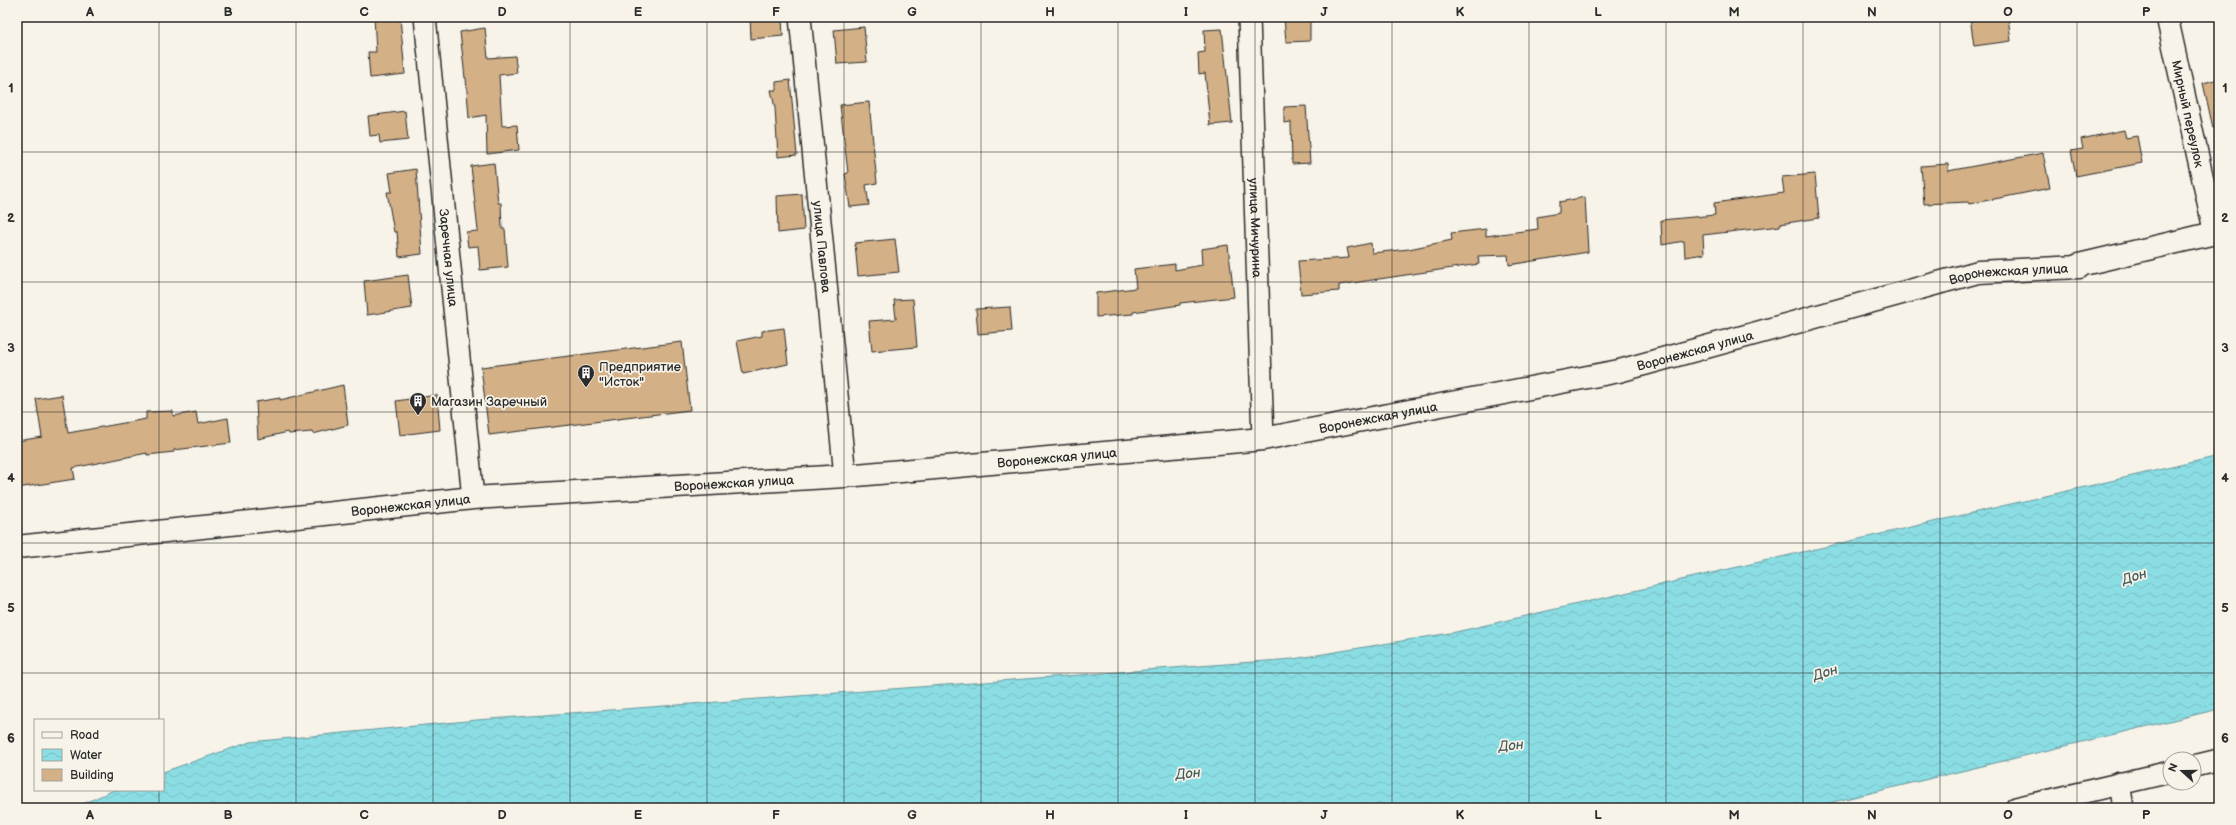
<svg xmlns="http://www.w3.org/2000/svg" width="2236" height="825" viewBox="0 0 2236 825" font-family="'Balsamiq Sans',sans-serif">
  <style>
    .water { fill: url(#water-waves); stroke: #65969a }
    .building { fill: #d3b086; stroke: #2b2b2b }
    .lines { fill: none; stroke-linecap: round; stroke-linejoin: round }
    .minor-casing { stroke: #2b2b2b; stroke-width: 24 }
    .tertiary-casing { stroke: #2b2b2b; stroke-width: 25 }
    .minor { stroke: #f7f3e8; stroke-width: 21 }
    .tertiary { stroke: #f7f3e8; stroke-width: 22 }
    .grid { fill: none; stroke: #2b2b2b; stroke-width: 1; stroke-opacity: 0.55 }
    .labels { text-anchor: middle; stroke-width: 3.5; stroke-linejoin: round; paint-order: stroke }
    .street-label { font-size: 13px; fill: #2b2b2b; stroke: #f7f3e8 }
    .poi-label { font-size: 13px; fill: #2b2b2b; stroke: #f7f3e8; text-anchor: start }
    .water-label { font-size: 14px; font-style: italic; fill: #435859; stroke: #f7f3e8 }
    .neatline { fill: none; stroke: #2b2b2b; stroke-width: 1.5 }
    .grid-label { font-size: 13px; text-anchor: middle; font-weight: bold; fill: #2b2b2b }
  </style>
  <defs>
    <pattern id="water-waves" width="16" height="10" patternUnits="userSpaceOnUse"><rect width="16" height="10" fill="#8bdde4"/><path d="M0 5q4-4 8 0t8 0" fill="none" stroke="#78bec4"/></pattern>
  </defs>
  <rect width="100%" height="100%" fill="#f7f3e8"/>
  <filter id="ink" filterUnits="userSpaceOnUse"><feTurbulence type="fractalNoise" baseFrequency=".025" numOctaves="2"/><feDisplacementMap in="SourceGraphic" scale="8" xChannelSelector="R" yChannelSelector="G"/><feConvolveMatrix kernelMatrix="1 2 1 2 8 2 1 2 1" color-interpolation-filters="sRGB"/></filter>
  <g filter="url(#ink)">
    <polygon class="water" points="2219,456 2219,709 1808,808 74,808 114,790 163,790 163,772 250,742 477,720 1293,659 1456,632"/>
    <g class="building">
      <polygon points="374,17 400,17 405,74 370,78 368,52 376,52"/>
      <polygon points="750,17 782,17 783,36 751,39"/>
      <polygon points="1284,17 1310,17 1310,41 1286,42"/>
      <polygon points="1970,17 2008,17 2011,41 1974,46"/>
      <polygon points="864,27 867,62 837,64 834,30"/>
      <polygon points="485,28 488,58 515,56 517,73 499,75 502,126 517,125 519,150 487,154 486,115 469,118 466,78 465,78 460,32"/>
      <polygon points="1222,29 1232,123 1210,125 1205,73 1199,74 1198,53 1205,52 1204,30"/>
      <polygon points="2219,79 2219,127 2213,128 2203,83"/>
      <polygon points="790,80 797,155 778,157 775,108 771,90 776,90 776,82"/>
      <polygon points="869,102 877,183 866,185 869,205 850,207 845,174 848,173 840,105"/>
      <polygon points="1306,106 1310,163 1292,164 1291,122 1284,123 1284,107"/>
      <polygon points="405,111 408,140 380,143 379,135 370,136 368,116"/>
      <polygon points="2124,130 2126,138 2137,136 2142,163 2076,176 2071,151 2083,149 2081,139"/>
      <polygon points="2043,153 2050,188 1969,204 1968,202 1924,204 1921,166 1948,164 1948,171"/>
      <polygon points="494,163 498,203 501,203 502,229 505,229 508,267 480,270 478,246 468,247 466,232 478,231 471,166"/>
      <polygon points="416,169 422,254 399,257 397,232 394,232 387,192 392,192 389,173"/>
      <polygon points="1815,174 1819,218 1780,224 1780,226 1703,235 1704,254 1685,257 1684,241 1662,245 1661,220 1715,215 1714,203 1784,193 1782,177"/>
      <polygon points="802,194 804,230 778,233 777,196"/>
      <polygon points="1585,197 1588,252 1509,265 1508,255 1478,256 1479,264 1339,285 1339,291 1301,294 1298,261 1349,258 1347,248 1371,243 1372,253 1409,249 1452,240 1451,233 1486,229 1486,236 1538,229 1537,217 1559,213 1559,202"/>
      <polygon points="895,239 899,272 858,276 855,243"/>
      <polygon points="1228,245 1234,297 1180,303 1180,305 1133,312 1133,314 1096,317 1096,293 1136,288 1134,269 1175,264 1175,270 1202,265 1201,249"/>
      <polygon points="408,275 412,308 367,315 364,281"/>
      <polygon points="913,299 917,347 872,351 869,321 896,319 894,300"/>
      <polygon points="1010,307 1012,331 978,334 976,309"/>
      <polygon points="784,328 788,364 743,374 737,341 762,336 762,331"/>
      <polygon points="682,342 690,410 489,435 481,367"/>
      <polygon points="343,385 348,425 313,434 312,432 289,434 288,432 258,439 256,402 280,398 280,400"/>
      <polygon points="62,395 68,433 146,419 146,412 173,411 173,416 196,412 198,424 228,418 231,443 174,450 174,452 147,455 147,453 73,468 75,479 17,488 17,441 42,437 36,399"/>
      <polygon points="437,395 440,430 400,435 396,401"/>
    </g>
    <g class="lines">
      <defs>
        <g id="minor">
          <path id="s1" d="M425 17 473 498"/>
          <path id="s2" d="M800 17 845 476"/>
          <path id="s3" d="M1249 17 1263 439"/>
          <path id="s4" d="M2167 17 2215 234"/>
          <polyline points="2194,766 2219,760"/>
          <polyline points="2119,783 2123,808"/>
          <polyline points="2016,808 2170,772"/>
        </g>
        <g id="tertiary">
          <polyline points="2079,265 2219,232"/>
          <path id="s5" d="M17 547 473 498 845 476 1263 439 1619 371 1978 272 2079 267"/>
        </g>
      </defs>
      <use href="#minor" class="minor-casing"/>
      <use href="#tertiary" class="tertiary-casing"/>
      <use href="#minor" class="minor"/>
      <use href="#tertiary" class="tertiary"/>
    </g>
  </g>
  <path class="grid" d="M159 17V720M296 17V808M433 17V808M570 17V808M707 17V808M844 17V808M981 17V808M1118 17V808M1255 17V808M1392 17V808M1529 17V808M1666 17V808M1803 17V808M1940 17V808M2077 17V808M17 152H2219M17 282H2219M17 412H2219M17 543H2219M17 673H2219M159 790V808"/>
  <defs>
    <symbol id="building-pin" viewBox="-11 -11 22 30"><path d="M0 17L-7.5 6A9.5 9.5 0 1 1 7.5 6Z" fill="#2b2b2b" stroke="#f7f3e8"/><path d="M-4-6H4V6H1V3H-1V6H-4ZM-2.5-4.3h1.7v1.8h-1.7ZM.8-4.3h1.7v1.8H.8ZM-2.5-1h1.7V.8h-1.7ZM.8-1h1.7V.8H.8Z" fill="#fff"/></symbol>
  </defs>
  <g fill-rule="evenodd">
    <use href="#building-pin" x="576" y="363" width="20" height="27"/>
    <use href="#building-pin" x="408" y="391" width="20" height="27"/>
  </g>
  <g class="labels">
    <g class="street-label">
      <text dy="5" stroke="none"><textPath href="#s4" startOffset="99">Мирный переулок</textPath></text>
      <text dy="5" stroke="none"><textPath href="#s3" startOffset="211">улица Мичурина</textPath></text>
      <text dy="5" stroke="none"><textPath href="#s2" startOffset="231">улица Павлова</textPath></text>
      <text dy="5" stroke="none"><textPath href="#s1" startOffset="242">Заречная улица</textPath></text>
      <text dy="5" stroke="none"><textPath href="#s5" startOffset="2016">Воронежская улица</textPath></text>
      <text dy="5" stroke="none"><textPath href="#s5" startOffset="1692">Воронежская улица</textPath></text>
      <text dy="5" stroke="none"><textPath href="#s5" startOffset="1368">Воронежская улица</textPath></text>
      <text dy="5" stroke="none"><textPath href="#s5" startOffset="1044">Воронежская улица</textPath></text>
      <text dy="5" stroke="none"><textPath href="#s5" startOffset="720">Воронежская улица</textPath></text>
      <text dy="5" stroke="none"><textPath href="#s5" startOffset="396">Воронежская улица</textPath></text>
    </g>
    <g class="poi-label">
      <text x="599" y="371">Предприятие<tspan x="599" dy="15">"Исток"</tspan></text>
      <text x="431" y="406">Магазин Заречный</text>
    </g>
    <g class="water-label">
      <text transform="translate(2134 576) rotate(-17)" y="5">Дон</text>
      <text transform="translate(1825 672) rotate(-17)" y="5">Дон</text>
      <text transform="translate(1511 745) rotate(-5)" y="5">Дон</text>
      <text transform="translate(1188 773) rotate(-5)" y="5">Дон</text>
    </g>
  </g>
  <rect width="2236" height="825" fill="none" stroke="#f7f3e8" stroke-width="44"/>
  <rect x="34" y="719" width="130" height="72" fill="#f7f3e8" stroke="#a5a39c"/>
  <rect x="42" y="732" width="20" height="6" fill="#f7f3e8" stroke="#a5a39c"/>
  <text x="70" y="739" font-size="12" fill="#2b2b2b">Road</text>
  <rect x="42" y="749" width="20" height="12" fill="url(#water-waves)" stroke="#a5a39c"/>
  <text x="70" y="759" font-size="12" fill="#2b2b2b">Water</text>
  <rect x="42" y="769" width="20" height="12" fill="#d3b086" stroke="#a5a39c"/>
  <text x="70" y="779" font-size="12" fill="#2b2b2b">Building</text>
  <g transform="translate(2182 771) rotate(291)"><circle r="19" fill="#f7f3e8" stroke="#a5a39c"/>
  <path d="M0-3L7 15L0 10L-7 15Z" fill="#2b2b2b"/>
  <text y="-6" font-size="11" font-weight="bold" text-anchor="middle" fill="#2b2b2b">N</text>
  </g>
  <rect x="22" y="22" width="2192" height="781" class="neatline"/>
  <g class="grid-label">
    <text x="90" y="16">A</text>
    <text x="228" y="16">B</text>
    <text x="364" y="16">C</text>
    <text x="502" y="16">D</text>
    <text x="638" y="16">E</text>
    <text x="776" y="16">F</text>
    <text x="912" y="16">G</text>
    <text x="1050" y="16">H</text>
    <text x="1186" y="16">I</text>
    <text x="1324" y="16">J</text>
    <text x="1460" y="16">K</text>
    <text x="1598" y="16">L</text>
    <text x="1734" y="16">M</text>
    <text x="1872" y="16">N</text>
    <text x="2008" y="16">O</text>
    <text x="2146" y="16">P</text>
    <text x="11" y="92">1</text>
    <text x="2225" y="92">1</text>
    <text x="11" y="222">2</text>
    <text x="2225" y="222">2</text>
    <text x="11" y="352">3</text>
    <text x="2225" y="352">3</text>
    <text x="11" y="482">4</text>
    <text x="2225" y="482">4</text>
    <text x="11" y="612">5</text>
    <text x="2225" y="612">5</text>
    <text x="11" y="742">6</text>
    <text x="2225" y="742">6</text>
    <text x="90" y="819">A</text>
    <text x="228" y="819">B</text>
    <text x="364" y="819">C</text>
    <text x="502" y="819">D</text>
    <text x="638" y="819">E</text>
    <text x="776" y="819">F</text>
    <text x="912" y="819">G</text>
    <text x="1050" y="819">H</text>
    <text x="1186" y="819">I</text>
    <text x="1324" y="819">J</text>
    <text x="1460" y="819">K</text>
    <text x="1598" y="819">L</text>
    <text x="1734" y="819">M</text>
    <text x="1872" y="819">N</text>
    <text x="2008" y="819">O</text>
    <text x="2146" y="819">P</text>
  </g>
</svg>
